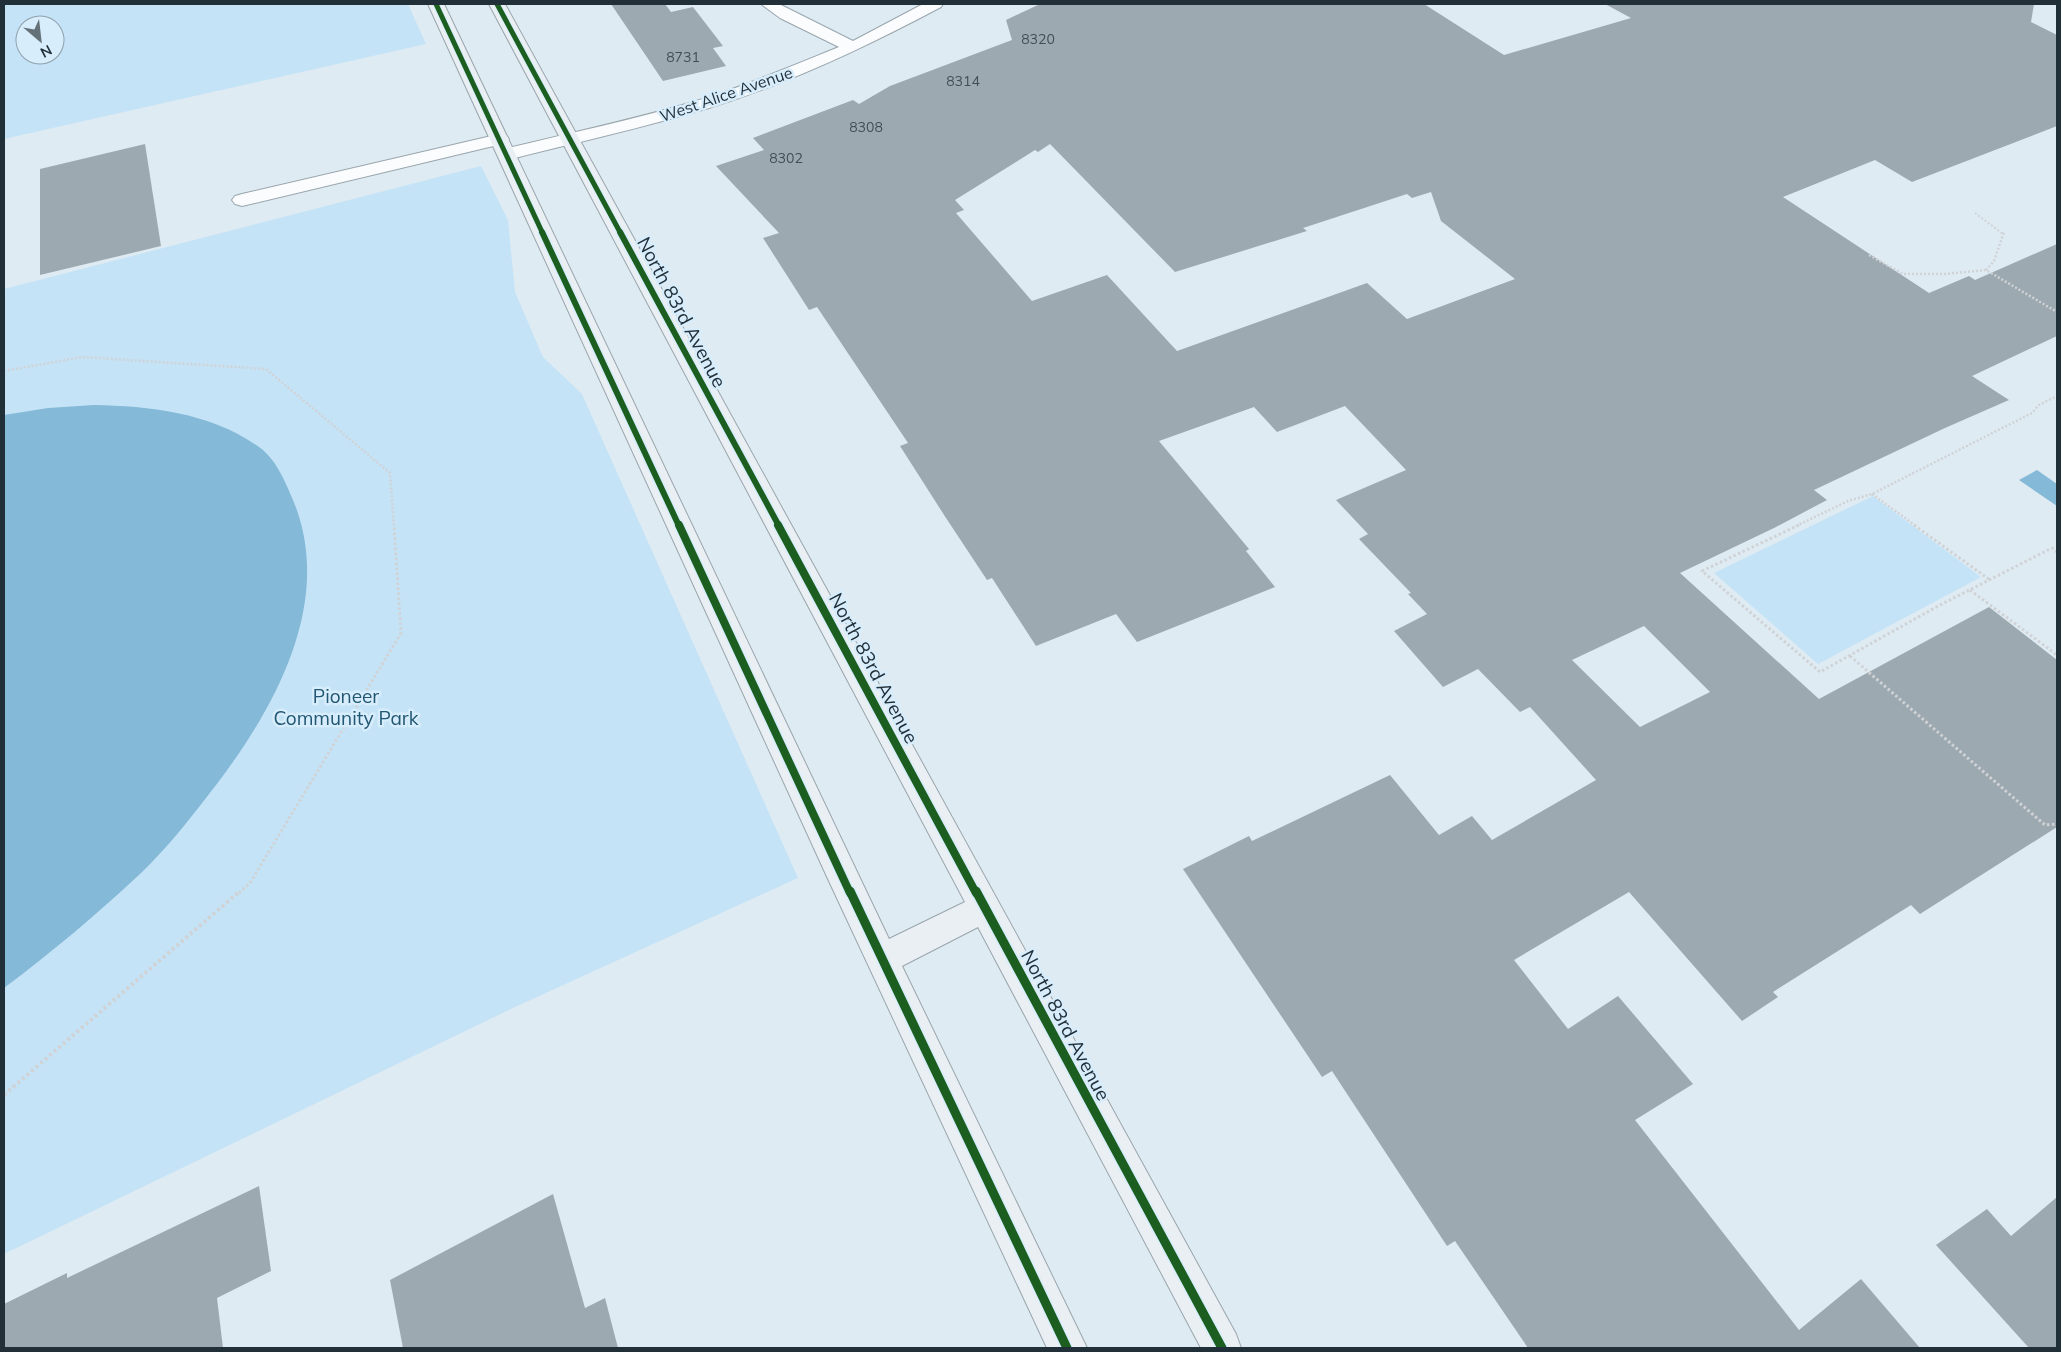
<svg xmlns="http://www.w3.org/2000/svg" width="2061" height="1352" viewBox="0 0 2061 1352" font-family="Mulish,sans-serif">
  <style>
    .green { fill: #c5e3f6; fill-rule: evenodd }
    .water { fill: #85b9d8 }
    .building { fill: #9da9b0; fill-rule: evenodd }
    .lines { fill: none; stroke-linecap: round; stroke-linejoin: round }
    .lane-casing { stroke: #99a5ac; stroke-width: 2 }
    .street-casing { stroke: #99a5ac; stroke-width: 2 }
    .secondary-casing { stroke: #99a5ac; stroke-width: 2 }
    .path-far3 { stroke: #d0d3d6; stroke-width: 2; stroke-dasharray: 2 2; stroke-linecap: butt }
    .path-far2 { stroke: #d0d3d6; stroke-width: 2.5; stroke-dasharray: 2 2; stroke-linecap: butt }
    .path-far1 { stroke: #d0d3d6; stroke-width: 3; stroke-dasharray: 2.5 2.5; stroke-linecap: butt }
    .path { stroke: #d0d3d6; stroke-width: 4; stroke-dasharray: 3 3; stroke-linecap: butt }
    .lane { fill: #fafcfd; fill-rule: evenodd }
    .street { fill: #fafcfd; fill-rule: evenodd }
    .secondary { fill: #e9eff3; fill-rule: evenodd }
    .cycleway-far3-casing { stroke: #d7edfb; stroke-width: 7 }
    .cycleway-far2-casing { stroke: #d7edfb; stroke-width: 9 }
    .cycleway-far1-casing { stroke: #d7edfb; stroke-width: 11 }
    .cycleway-casing { stroke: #d7edfb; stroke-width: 12 }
    .cycleway-far3 { stroke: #1b5e20; stroke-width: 5 }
    .cycleway-far2 { stroke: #1b5e20; stroke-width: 6 }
    .cycleway-far1 { stroke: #1b5e20; stroke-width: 8 }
    .cycleway { stroke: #1b5e20; stroke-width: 9 }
    .labels { text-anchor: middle; stroke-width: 5; stroke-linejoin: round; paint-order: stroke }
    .far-number-label { font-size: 14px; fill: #404e56 }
    .far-street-label { font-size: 16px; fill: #212f38; stroke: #d7edfb }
    .street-label { font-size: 19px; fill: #212f38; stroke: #d7edfb }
    .park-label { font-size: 19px; fill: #215773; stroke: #d7edfb }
  </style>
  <rect width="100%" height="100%" fill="#dfebf3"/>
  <g class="green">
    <path d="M4 4H408L426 44 4 139ZM25 25H55V55H25Z"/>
    <polygon points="481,166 508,220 515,292 543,357 582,394 798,878 513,1008 4,1254 4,289"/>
    <polygon points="1873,496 1981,577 1818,664 1714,573"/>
  </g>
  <g class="water">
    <path d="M94 405C150 406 212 413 259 447 276 459 285 481 293 500 337 605 270 717 206 798 186 824 164 851 140 874 97 914 51 953 4 988V415L48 408Z"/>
    <polygon points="2037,470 2057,484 2057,506 2019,480"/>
  </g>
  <g class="building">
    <polygon points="611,4 665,4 671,12 693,7 723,46 713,48 726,66 663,81"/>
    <path d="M1040 4H1424L1504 55 1631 18 1605 4H2034L2031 22 2057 35V126L1912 182 1875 160 1783 197 1929 293 1969 276 1975 280 2057 244V336L1972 376 2009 400 1945 428 1814 490 1827 500 1774 528 1680 573 1819 699 1989 607 2057 660V827L1920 914 1911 905 1773 992 1778 997 1742 1021 1629 892 1514 960 1568 1029 1618 996 1693 1084 1635 1120 1799 1330 1861 1279 1920 1348H1528L1455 1241 1447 1246 1332 1071 1322 1077 1183 869 1249 836 1252 841 1390 775 1439 835 1472 816 1492 840 1596 780 1530 707 1520 712 1478 669 1443 687 1394 631 1427 614 1408 594 1411 593 1359 539 1368 534 1336 500 1406 470 1345 406 1277 432 1254 407 1159 441 1249 549 1246 551 1275 587 1137 642 1116 614 1036 646 992 578 987 580 946 518 900 446 908 443 817 307 809 310 763 238 779 233 716 166 764 150 753 138 853 100 859 104 890 86 1012 40 1006 20ZM1050 144 1175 272 1307 231 1303 228 1407 194 1412 198 1431 192 1441 221 1515 279 1407 319 1367 283 1177 351 1107 275 1032 301 956 213 964 210 955 200 1035 150 1038 152ZM1644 626 1710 692 1640 727 1572 660Z"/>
    <polygon points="145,144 161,246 40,275 40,169"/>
    <polygon points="259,1186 271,1271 217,1298 223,1348 4,1348 4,1304 67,1273 67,1278"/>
    <polygon points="553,1194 585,1308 605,1298 618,1348 403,1348 390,1280"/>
    <polygon points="2057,1197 2057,1348 2029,1348 1936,1245 1987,1209 2011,1236"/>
  </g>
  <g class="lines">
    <defs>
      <polygon id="lane" points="500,134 506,135 509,139 506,143 242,206 235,204 232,200 235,196 242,194"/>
      <path id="street" d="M761 4H779L853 41 923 4H943L941 7C866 47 790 83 709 108 642 128 574 143 507 160L500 158 498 154 500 150C566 134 632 120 696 101 745 86 792 66 839 47L780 18Z"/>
      <polygon id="secondary" points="428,4 444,4 889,939 965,902 489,4 505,4 1236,1334 1241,1348 1201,1348 978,927 902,966 1087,1348 1047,1348 828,879"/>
    </defs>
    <use href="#lane" class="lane-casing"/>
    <use href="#street" class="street-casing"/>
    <use href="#secondary" class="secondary-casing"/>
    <polyline class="path-far3" points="1975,213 2003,234"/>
    <g class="path-far2">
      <polyline points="1869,255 1903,274 1945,274 1986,270 2057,312"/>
      <polyline points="1986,270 1994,261 2004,232"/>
      <polyline points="4,371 82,357 266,369 390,473 394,526"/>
      <polyline points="1872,494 1916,526"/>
      <polyline points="1796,526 1848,501 1872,494 2032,413 2039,405 2057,396"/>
    </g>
    <g class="path-far1">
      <polyline points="1799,525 1702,571 1820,672 1940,605 2052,548 2057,552"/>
      <polyline points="1914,525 1990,580"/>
      <polyline points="1970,590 2057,655"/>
      <polyline points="1850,656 2045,825 2057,824"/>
      <polyline points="239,893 250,883 401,633 394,525"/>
    </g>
    <polyline class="path" points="4,1095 240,891"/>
    <use href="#lane" class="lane"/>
    <use href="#street" class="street"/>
    <use href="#secondary" class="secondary"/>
    <defs>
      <g id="cycleway-far3">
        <polyline points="436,4 543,234"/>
        <polyline points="497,4 621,234"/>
      </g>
      <g id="cycleway-far2">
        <polyline points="542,232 679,526"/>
        <polyline points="620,232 779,526"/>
      </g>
      <g id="cycleway-far1">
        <polyline points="679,525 850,893"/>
        <polyline points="778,525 976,893"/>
      </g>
      <g id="cycleway">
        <polyline points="850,891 1067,1348"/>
        <polyline points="976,891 1222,1348"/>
      </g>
    </defs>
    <use href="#cycleway-far3" class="cycleway-far3-casing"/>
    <use href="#cycleway-far2" class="cycleway-far2-casing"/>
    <use href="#cycleway-far1" class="cycleway-far1-casing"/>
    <use href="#cycleway" class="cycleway-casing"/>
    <use href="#cycleway-far3" class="cycleway-far3"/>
    <use href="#cycleway-far2" class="cycleway-far2"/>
    <use href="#cycleway-far1" class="cycleway-far1"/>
    <use href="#cycleway" class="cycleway"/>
  </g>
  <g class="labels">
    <g class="far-number-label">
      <text x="1038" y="44">8320</text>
      <text x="683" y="62">8731</text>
      <text x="963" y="86">8314</text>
      <text x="866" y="132">8308</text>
      <text x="786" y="163">8302</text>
    </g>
    <g class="far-street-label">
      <text transform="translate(726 94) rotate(-19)" y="6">West Alice Avenue</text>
    </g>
    <g class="street-label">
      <text transform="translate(682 312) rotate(62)" y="7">North 83rd Avenue</text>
      <text transform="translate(874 668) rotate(62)" y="7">North 83rd Avenue</text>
      <text transform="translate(1066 1025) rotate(62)" y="7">North 83rd Avenue</text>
    </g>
    <g class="park-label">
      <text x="346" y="703">Pioneer<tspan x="346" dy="22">Community Park</tspan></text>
    </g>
  </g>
  <rect width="2061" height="1352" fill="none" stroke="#212f38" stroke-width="10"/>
  <g transform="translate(40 40) rotate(152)"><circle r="24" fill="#d7edfb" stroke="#8ea1ad"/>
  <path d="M0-4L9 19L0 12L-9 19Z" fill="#647179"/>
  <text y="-8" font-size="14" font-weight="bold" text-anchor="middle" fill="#212f38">N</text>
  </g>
</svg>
